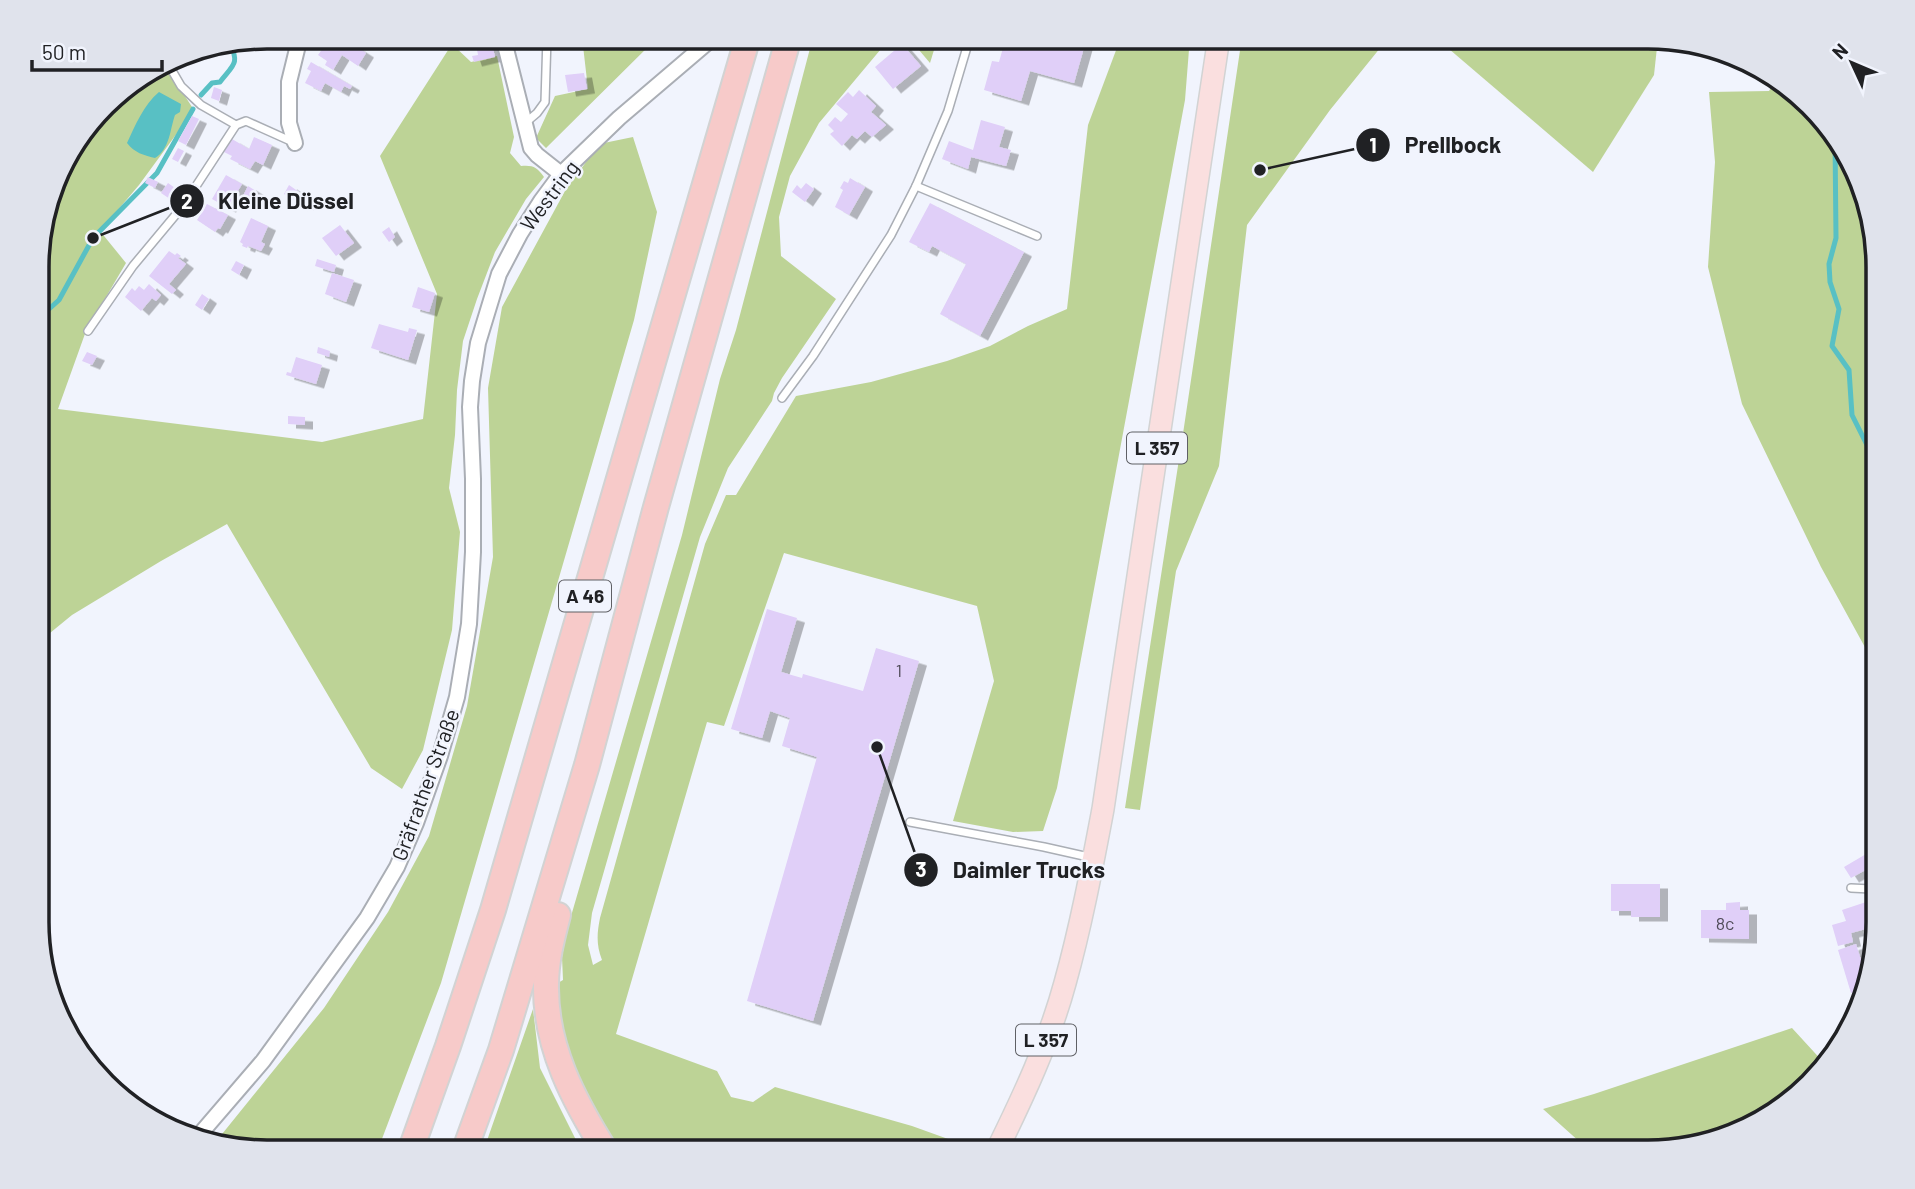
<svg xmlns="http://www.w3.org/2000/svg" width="1915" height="1189" viewBox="0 0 1915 1189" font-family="Barlow,sans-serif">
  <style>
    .green { fill: #bdd396 }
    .water { fill: #58c0c4 }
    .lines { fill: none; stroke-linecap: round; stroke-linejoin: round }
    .stream { stroke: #58c0c4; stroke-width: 5 }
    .building { fill: #e0cff8; filter: url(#shadow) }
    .service-casing { stroke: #aaaeb5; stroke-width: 10 }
    .minor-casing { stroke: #aaaeb5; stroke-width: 18 }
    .primary-casing { stroke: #d2d3d3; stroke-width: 24 }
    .motorway-casing { stroke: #d2d3d3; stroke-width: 28 }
    .service { stroke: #fff; stroke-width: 7 }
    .minor { stroke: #fff; stroke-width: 14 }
    .primary { stroke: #fadfdf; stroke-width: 21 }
    .motorway { stroke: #f7cac9; stroke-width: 24 }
    .labels { text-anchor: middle; stroke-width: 5; stroke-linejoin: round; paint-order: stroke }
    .number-label { font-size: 18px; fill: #504c59 }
    .shield { fill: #f1f4fd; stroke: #5f6065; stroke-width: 2 }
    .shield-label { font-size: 19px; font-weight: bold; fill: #202124 }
    .street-label { font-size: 21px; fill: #202124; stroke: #f1f4fd }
    .rim { fill: none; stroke: #202124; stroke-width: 3.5 }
    .leader { fill: none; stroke: #202124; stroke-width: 2.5 }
    .callout-dot { fill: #202124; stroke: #f1f4fd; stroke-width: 2.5 }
    .mark-label { font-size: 21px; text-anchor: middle; font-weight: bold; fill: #fff }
    .callout-label { font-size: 23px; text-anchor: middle; font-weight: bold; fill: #202124; stroke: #f1f4fd; stroke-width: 5; stroke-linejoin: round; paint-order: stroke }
  </style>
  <defs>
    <filter id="shadow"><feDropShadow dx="8" dy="4.5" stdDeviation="0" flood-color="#0004"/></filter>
  </defs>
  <rect width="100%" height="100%" fill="#f1f4fd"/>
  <g class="green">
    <polygon points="582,37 658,37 546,148 536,138 555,96 588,89"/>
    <path d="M813 37H891L819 123 790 176 779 217 781 256 836 299 782 378 774 393 772 401 728 468 700 537 592 913 588 945 593 965 602 960C596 945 597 933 600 918L705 544 726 495H736L796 396 871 382 947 361 990 346 1028 326 1067 309 1088 125 1121 37H1190L1185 100 1057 788 1043 831 1013 832 953 821 994 681 977 606 784 553 724 726 707 722 616 1034 717 1071 731 1097 753 1102 775 1087 912 1126 962 1144 957 1152H623L589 1106 559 1036 556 984 563 980 562 957 567 930 682 535 720 379 736 330Z"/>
    <polygon points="908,37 938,37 930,63"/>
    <polygon points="1242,37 1389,37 1330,110 1247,225 1219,466 1176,571 1140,810 1125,808 1184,427"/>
    <polygon points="1435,37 1648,37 1658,38 1654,75 1593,172"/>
    <path d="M452 44 471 62 497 56 514 137 510 153 521 166C533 165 537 167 544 177L526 199 495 252 477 299 463 341 457 390 455 435 449 488 460 532 452 630 423 750 402 789 371 768 227 524 161 561 72 615 39 642V238L61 165 115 94 164 64 194 110 139 185 100 231 126 263 86 331 58 409 322 442 423 419 437 294 380 156Z"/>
    <polygon points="1777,77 1847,152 1878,252 1878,671 1821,567 1742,404 1708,267 1715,162 1709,92 1769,91"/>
    <polygon points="633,137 657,212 634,320 441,983 377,1152 267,1152 214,1144 324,1008 388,912 429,836 467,706 493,557 488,388 502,307 565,191 599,144"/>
    <polygon points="533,1009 540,1068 582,1152 483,1152"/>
    <polygon points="1792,1028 1825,1064 1763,1121 1662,1152 1591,1152 1543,1109 1594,1094"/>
  </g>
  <path class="water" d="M159 92 181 104 180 112 175 115C170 129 170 149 155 158 143 155 135 153 127 143 135 126 144 104 159 92Z"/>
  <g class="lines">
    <g class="stream">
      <path d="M201 95 212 83 220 82C233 65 240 64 230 44"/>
      <polyline points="1835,139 1836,238 1829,264 1830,282 1839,309 1832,346 1849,370 1852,415 1868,447 1878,450"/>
      <polyline points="39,318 59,300 93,238 157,173 193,109"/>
    </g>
  </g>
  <g class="building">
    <polygon points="331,37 341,37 366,53 358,66 342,55 333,70 325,65 327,61 318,55"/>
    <polygon points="1006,37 1087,37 1074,83 1030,71 1021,101 984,90 992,61 999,62"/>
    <polygon points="491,40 495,57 474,62 472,56 478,55 476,44"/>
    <polygon points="902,44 921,66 893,89 875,67"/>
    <polygon points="311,62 352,86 350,89 344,86 341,92 325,83 321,91 305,83 311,71 307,69"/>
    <polygon points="584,73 587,89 568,92 565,75"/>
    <polygon points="214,87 222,90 219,101 211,98"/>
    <polygon points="859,90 876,106 871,112 886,125 872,137 865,131 857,139 852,135 842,146 830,134 834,131 828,125 835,117 841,122 848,114 836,104 848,92 853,97"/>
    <polygon points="192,116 199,119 186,145 178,141"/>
    <polygon points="981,120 1005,127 999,147 1011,150 1006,166 971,157 968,169 942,159 949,141 973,150"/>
    <polygon points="254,137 272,145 263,165 255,161 250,169 230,159 232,156 224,152 232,139 249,149"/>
    <polygon points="178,148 184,151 178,162 172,159"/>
    <polygon points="226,175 242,184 228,208 212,199"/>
    <polygon points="148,177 158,182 155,188 145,183"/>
    <polygon points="850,178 865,187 849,215 835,207 843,190 840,188 844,181 848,183"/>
    <polygon points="168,183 185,195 179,205 161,193"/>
    <polygon points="806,183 814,189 805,202 792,192 797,185 801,189"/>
    <polygon points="289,185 309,199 305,206 284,194"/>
    <polygon points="248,186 256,191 249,204 241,200"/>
    <polygon points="930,203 1024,252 980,336 940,314 966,264 932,246 929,252 909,242"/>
    <polygon points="207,204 228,215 220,229 218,228 215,232 197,220"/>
    <polygon points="251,218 268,226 261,242 265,244 261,251 248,246 247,248 242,246 243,244 240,242"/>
    <polygon points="340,225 354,243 336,256 322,238"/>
    <polygon points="389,227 395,237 389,242 382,232"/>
    <polygon points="169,251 175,255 177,253 181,256 178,258 186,264 169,284 176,290 172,294 149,276"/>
    <polygon points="317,259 336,265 334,272 315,266"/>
    <polygon points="236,261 244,265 239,275 231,270"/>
    <polygon points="332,273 354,280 346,302 325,294"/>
    <polygon points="149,284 161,295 156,301 152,298 141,311 125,297 132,288 135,291 139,286 144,290"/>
    <polygon points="418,287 435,293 429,312 412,307"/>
    <polygon points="202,294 209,299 202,310 195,305"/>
    <polygon points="379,324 408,332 409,328 417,330 408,360 371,348"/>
    <polygon points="318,347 330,351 329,357 317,353"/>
    <polygon points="87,352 97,356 92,365 82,361"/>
    <polygon points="296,357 322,365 316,384 286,375 287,372 291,373"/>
    <polygon points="288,416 305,417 305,425 288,424"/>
    <polygon points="767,609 797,618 781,672 802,678 803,674 863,691 876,648 919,661 813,1021 747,1001 817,757 782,746 790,718 770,711 762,738 731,729"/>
    <polygon points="1878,808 1878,832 1869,812"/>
    <polygon points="1878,847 1878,863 1851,878 1844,867"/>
    <polygon points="1611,884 1660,884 1660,917 1631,917 1631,911 1611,911"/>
    <polygon points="1878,898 1877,926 1851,933 1853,942 1838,946 1832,925 1846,921 1842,910"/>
    <polygon points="1740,902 1740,910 1749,910 1749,939 1701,938 1701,910 1726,910 1726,903"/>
    <polygon points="1877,936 1878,936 1871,955 1866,951"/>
    <polygon points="1856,944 1865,973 1859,991 1851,993 1838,950"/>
  </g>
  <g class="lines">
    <defs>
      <g id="service">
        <polyline points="167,62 181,86 201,105 236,125"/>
        <polyline points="524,124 537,113 545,102 547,37"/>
        <polyline points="916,186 1037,236"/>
        <polyline points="88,331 133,266 183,206 236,125 246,121 295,143"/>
        <polyline points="782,398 813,356 891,235 916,186 948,111 970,37"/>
        <polyline points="910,822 1044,847 1093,858"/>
        <polyline points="1851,888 1871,889 1878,886"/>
      </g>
      <g id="minor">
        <polyline points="503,37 531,148 537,155 561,174"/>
        <polyline points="295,143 289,123 289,82 300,37"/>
        <polyline points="195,1140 263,1061 367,918 397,867 416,823 440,756 457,697 469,624 473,552 473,479 470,407 472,381 478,343 499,274 520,234 541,201 561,174 619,118 714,37"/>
      </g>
      <path id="primary" d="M996 1152C1023 1097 1049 1042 1065 983 1081 926 1092 867 1103 809L1219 37"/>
      <g id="motorway">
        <path d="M558 915C552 938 546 961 546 985 545 1047 574 1101 606 1152"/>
        <polyline points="410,1152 448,1046 493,910 748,37"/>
        <polyline points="464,1152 501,1050 587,765 656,507 789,37"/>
      </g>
    </defs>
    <use href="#service" class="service-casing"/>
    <use href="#minor" class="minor-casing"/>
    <use href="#primary" class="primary-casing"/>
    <use href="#motorway" class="motorway-casing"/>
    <use href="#service" class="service"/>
    <use href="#minor" class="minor"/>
    <use href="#primary" class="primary"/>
    <use href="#motorway" class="motorway"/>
  </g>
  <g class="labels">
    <g class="number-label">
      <text x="899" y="677">1</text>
      <text x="1725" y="930">8c</text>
    </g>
    <g class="shield">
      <rect x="1127" y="432.5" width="60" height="31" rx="5"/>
      <rect x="559" y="580.5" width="52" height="31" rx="5"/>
      <rect x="1016" y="1024.5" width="60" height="31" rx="5"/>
    </g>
    <g class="shield-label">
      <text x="1157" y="455">L 357</text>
      <text x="585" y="603">A 46</text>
      <text x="1046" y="1047">L 357</text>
    </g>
    <g class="street-label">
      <text transform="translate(550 196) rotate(-53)" y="7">Westring</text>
      <text transform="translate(426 785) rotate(-70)" y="7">Gräfrather Straße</text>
    </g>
  </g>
  <path d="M0 0H1915V1189H0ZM267 49H1648A218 218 0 0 1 1866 267V922A218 218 0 0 1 1648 1140H267A218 218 0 0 1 49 922V267A218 218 0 0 1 267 49Z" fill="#e0e3ec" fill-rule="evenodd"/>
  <path class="rim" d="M267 49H1648A218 218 0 0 1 1866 267V922A218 218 0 0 1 1648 1140H267A218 218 0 0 1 49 922V267A218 218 0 0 1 267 49Z"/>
  <path class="leader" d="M1260 170L1373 145M93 238L187 201M877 747L921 870"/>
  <g class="callout-dot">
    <circle cx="1260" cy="170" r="7"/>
    <circle cx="93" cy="238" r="7"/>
    <circle cx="877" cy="747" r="7"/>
    <circle cx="1373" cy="145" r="18"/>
    <circle cx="187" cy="201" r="18"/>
    <circle cx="921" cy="870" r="18"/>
  </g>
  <g class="mark-label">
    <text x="1373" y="153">1</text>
    <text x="187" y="209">2</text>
    <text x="921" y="877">3</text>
  </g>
  <g class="callout-label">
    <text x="1453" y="153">Prellbock</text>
    <text x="286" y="209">Kleine Düssel</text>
    <text x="1029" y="878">Daimler Trucks</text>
  </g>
  <g transform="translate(1852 63) rotate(314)" stroke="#f1f4fd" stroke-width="5" paint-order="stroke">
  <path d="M0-5L12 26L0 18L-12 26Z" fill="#202124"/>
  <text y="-10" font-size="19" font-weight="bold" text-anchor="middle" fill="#202124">N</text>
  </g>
  <path d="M32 60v10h130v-10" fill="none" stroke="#202124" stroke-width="3.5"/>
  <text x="42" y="60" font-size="21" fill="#202124" stroke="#f1f4fd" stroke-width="5" paint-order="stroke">50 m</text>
</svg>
